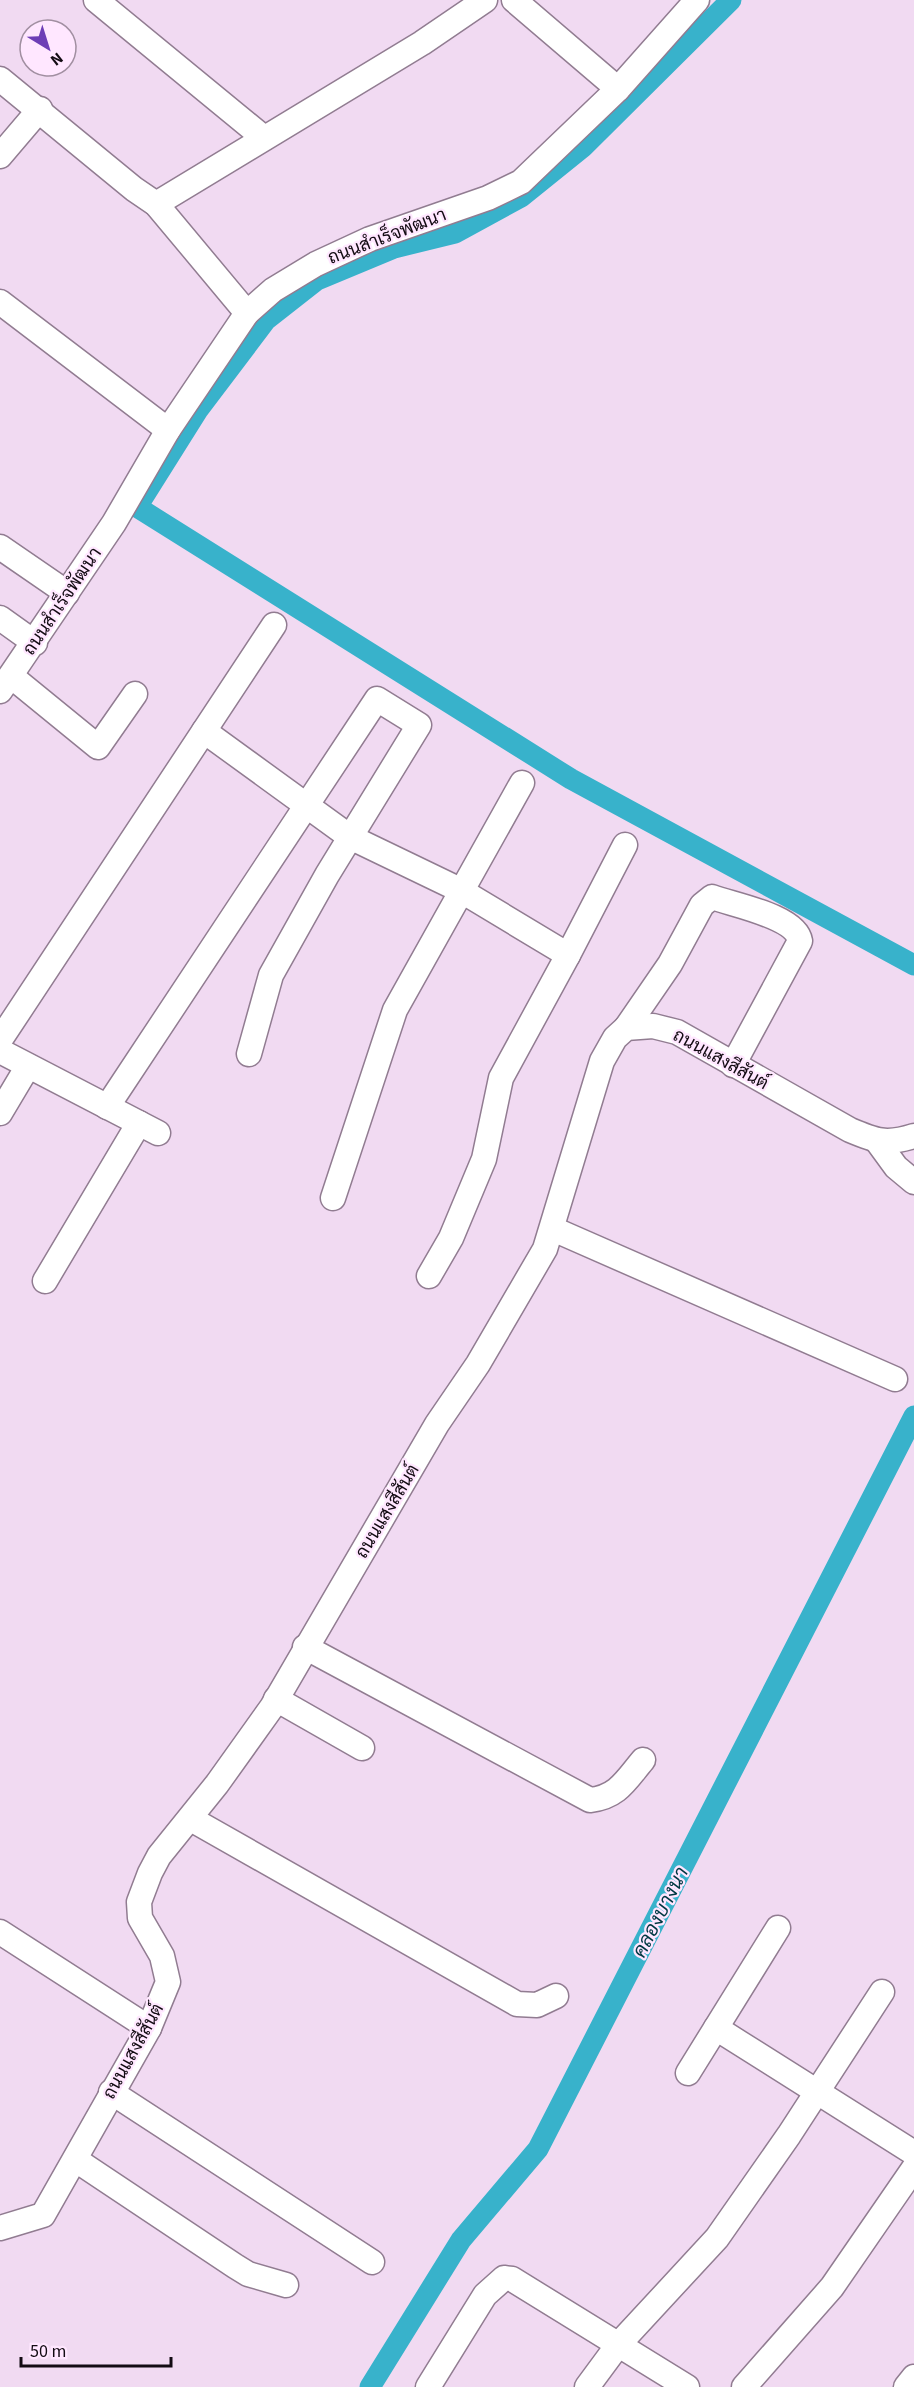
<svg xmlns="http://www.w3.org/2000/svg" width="914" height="2387" viewBox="0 0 914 2387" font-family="'Source Sans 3',Sarabun,sans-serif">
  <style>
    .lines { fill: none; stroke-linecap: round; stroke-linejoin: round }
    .canal { stroke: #38b2cb; stroke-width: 21 }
    .minor-casing { stroke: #917c91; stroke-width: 27 }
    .minor { stroke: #fff; stroke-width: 24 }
    .labels { text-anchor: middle; stroke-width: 4.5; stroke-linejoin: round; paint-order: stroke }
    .street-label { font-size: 18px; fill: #130b13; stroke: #ffe7ff }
    .water-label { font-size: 20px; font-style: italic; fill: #003842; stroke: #ffe7ff }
  </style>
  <rect width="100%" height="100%" fill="#f1daf2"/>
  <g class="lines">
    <g class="canal">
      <polyline points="731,0 583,147 521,197 455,233 394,248 317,280 266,320 198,410 137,507 571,779 914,965"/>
      <polyline points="370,2387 461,2240 538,2149 914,1416"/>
    </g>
    <defs>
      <g id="minor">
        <polyline points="96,0 264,138"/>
        <polyline points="514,0 618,89"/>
        <polyline points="0,79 134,189 156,204 247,313"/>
        <polyline points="0,156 40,109"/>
        <polyline points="156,204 422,43 485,0"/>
        <polyline points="0,302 168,430"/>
        <polyline points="0,547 67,593"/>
        <polyline points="0,618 35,643"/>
        <polyline points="11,676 98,747 135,694"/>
        <polyline points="0,691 114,523 168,430 247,313 273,290 316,264 370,239 488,198 521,182 618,89 697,0"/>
        <polyline points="204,731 350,837 460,890 568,955 501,1078 484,1159 451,1238 429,1276"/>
        <polyline points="568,955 625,845"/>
        <path d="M626 1028 670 964 702 905 712 897C733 905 796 916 800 941L733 1065"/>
        <polyline points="0,1040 274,625"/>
        <polyline points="0,1051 158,1133"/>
        <polyline points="107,1107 377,699 419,725 327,875 271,975 249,1054"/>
        <polyline points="0,1113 28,1066"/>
        <polyline points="877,1141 896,1167 914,1182"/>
        <polyline points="333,1198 395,1010 522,783"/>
        <polyline points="553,1229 895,1379"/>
        <polyline points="45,1281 139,1123"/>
        <path d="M305 1647 590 1800C618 1797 626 1780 643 1760"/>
        <polyline points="276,1699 362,1748"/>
        <polyline points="191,1819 517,2004 537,2005 556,1996"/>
        <polyline points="0,1932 149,2028"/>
        <polyline points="716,2028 914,2153"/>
        <polyline points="688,2073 778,1928"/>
        <polyline points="111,2092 372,2262"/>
        <polyline points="76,2160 235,2266 248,2274 286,2285"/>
        <path d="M0 2228 43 2215 149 2028 168 1982 162 1956 140 1918 139 1902 150 1873 159 1856 217 1784 272 1707 437 1424 478 1364 545 1249 602 1061 615 1038 626 1028 653 1026 677 1032 850 1130C876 1141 886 1145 914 1136"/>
        <polyline points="428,2387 485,2295 504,2278 512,2279 687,2387"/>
        <polyline points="587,2387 618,2345 717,2238 789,2135 882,1992"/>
        <polyline points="744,2387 832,2287 914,2168"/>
        <polyline points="906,2387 914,2377"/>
      </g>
    </defs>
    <use href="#minor" class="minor-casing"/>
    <use href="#minor" class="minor"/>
  </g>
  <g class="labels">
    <g class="street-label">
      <text transform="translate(387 236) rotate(-21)" y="6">ถนนสำเร็จพัฒนา</text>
      <text transform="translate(62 601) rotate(-56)" y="6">ถนนสำเร็จพัฒนา</text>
      <text transform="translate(721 1059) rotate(29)" y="6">ถนนแสงสีสันต์</text>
      <text transform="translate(387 1511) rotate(-59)" y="6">ถนนแสงสีสันต์</text>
      <text transform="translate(133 2051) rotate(-61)" y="6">ถนนแสงสีสันต์</text>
    </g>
    <g class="water-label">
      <text transform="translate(660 1912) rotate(-63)" y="7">คลองบางนา</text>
    </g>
  </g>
  <g transform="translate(48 48) rotate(142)"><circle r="28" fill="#ffe7ff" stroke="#a18fa1" stroke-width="1.5"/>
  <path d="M0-4.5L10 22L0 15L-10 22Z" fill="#6d3eb6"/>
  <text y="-9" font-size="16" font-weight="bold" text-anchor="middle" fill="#130b13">N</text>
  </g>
  <path d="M21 2357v9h150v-9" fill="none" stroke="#130b13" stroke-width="3"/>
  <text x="30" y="2357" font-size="18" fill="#130b13" stroke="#ffe7ff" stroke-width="4.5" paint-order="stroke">50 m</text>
</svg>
